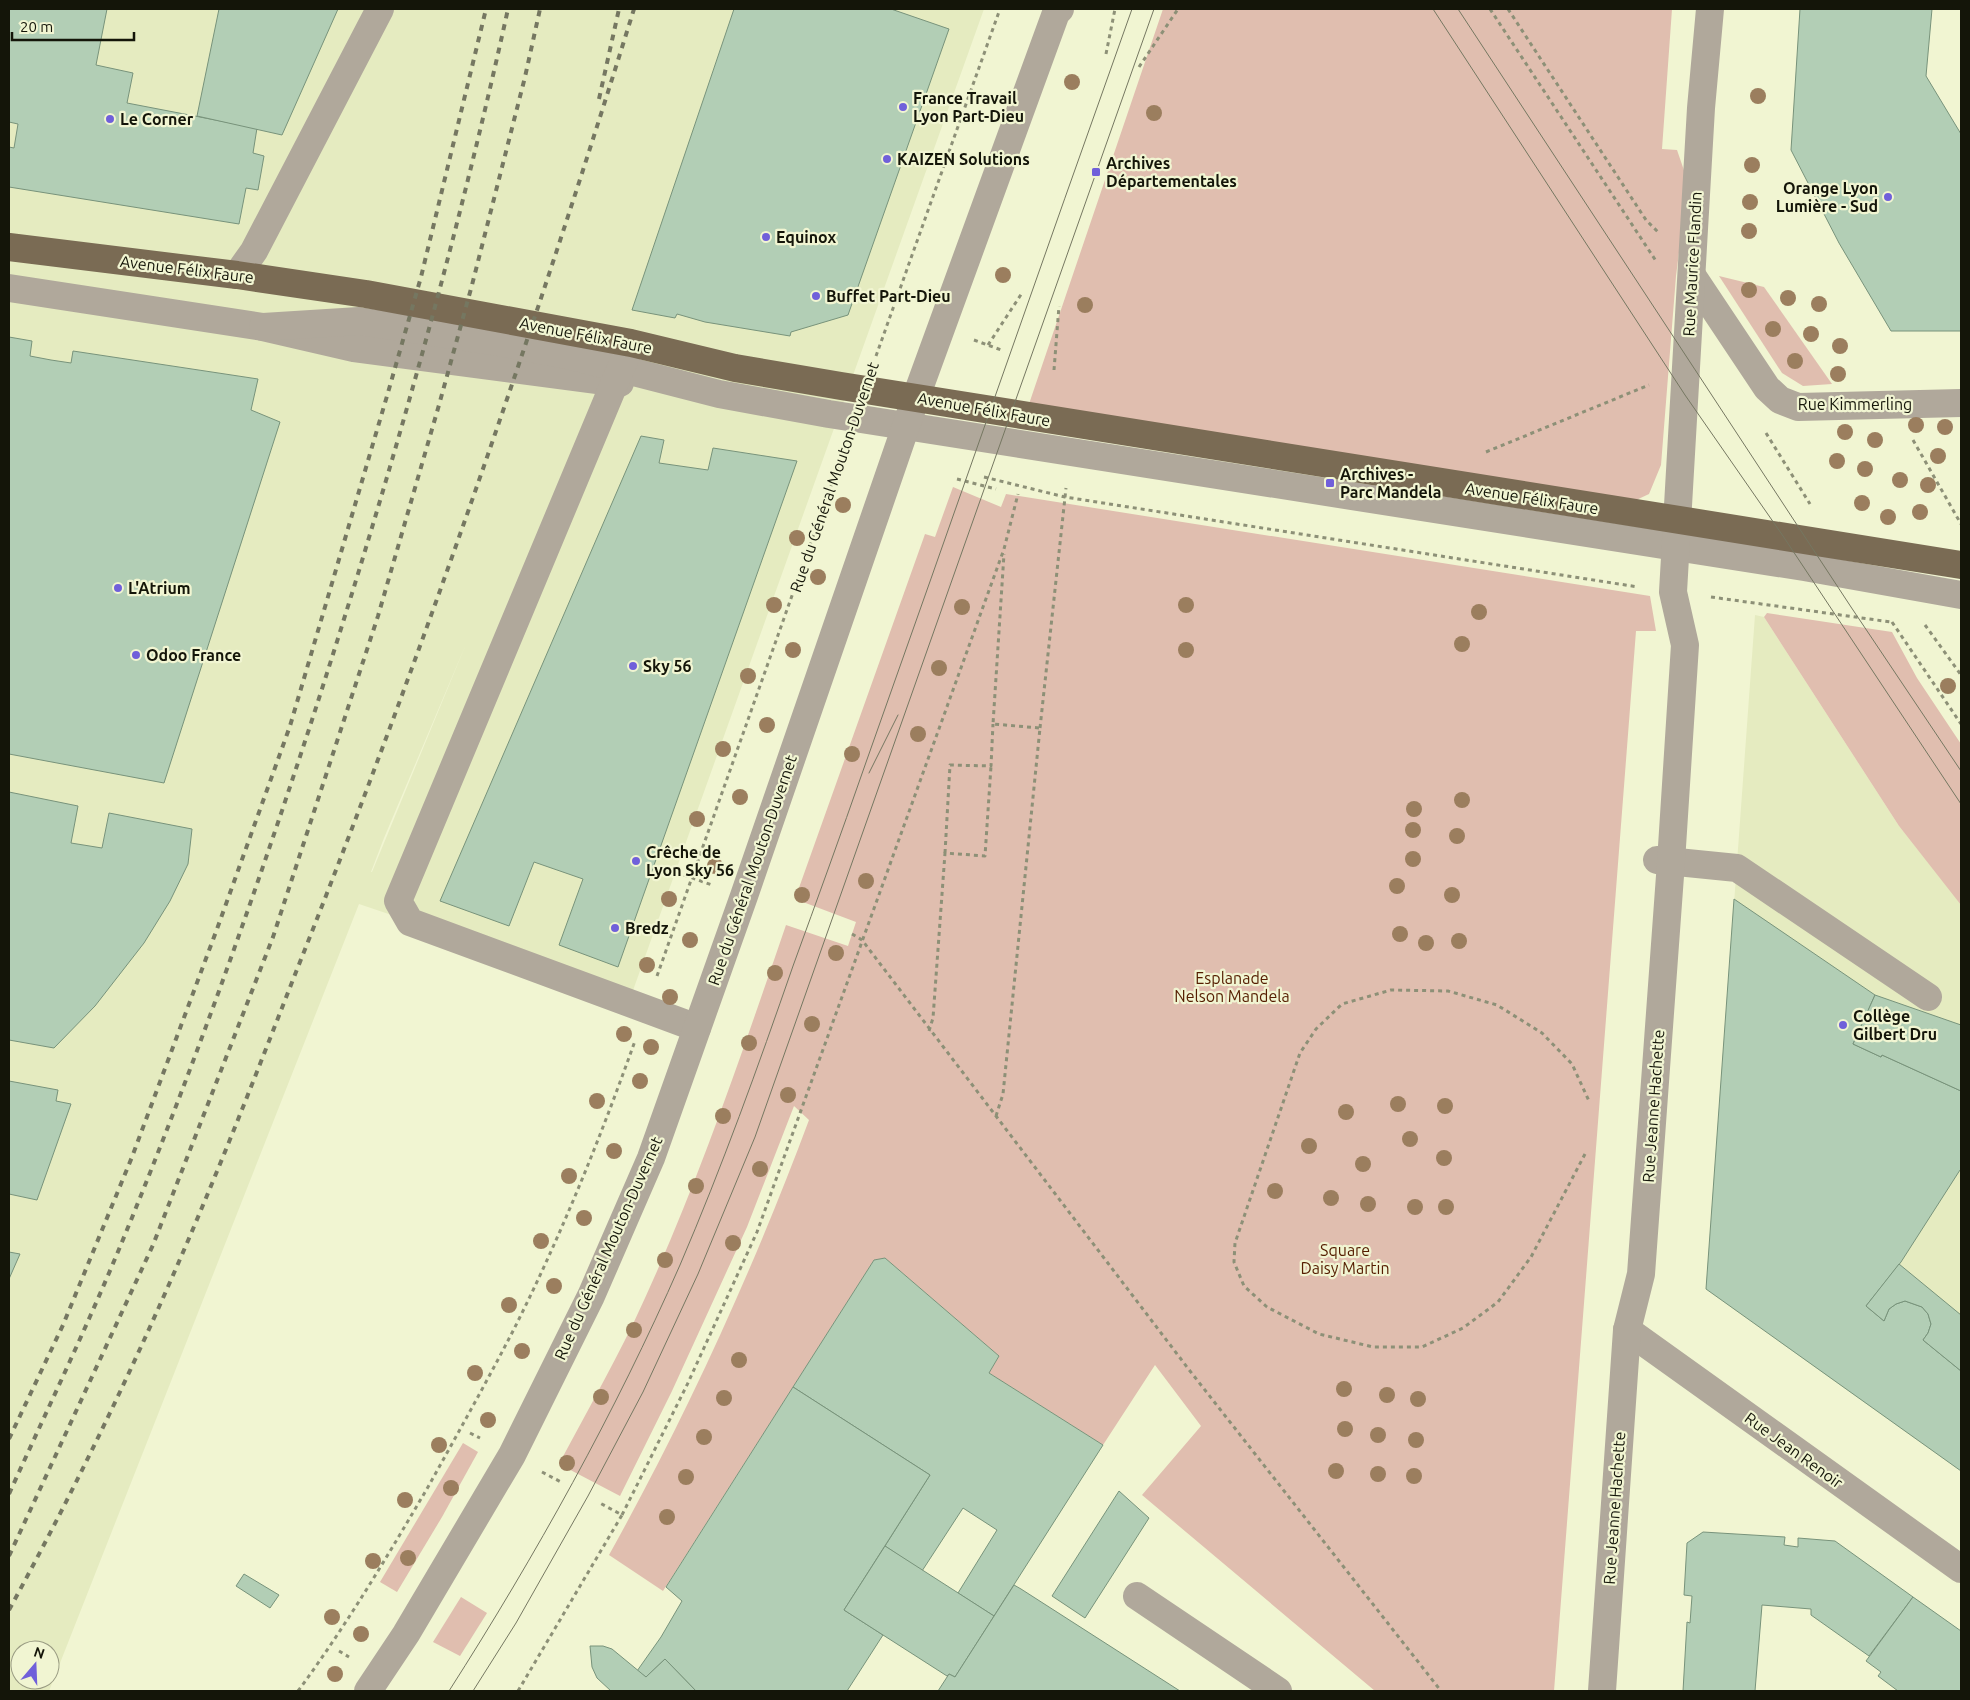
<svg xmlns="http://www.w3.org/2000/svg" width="1970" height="1700" viewBox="0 0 1970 1700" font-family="Ubuntu,sans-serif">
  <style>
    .built { fill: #e5ebc0; fill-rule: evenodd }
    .green { fill: #e0beaf }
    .building { fill: #b2ceb5; stroke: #78937b }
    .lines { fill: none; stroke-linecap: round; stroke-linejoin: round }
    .path { stroke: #8d9077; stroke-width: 3; stroke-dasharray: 4 4; stroke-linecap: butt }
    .minor { stroke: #b0a89b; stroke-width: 28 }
    .major { stroke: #7a6b54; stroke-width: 28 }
    .tram { stroke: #757761; stroke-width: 1 }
    .rail { stroke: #757761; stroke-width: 4; stroke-dasharray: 6 6; stroke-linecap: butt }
    .tree { fill: #9b7e5e }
    .poi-dot { fill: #7060da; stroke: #f1f5d2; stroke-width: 2 }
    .labels { text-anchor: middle; stroke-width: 4.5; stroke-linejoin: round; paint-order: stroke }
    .poi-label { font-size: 16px; font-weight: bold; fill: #141509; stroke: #f1f5d2; text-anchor: start }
    .street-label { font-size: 16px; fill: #141509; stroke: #f1f5d2 }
    .park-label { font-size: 16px; fill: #551d00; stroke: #f1f5d2 }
  </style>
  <rect width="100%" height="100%" fill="#f1f5d2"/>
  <g class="built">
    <path d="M9 9H984L631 996 359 904 49 1691H9ZM466 644 372 872H371L384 838ZM20 1650H50V1680H20Z"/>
    <polygon points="1755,615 1764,617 1899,826 1961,904 1961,1471 1706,1289"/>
  </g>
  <g class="green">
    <polygon points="1163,9 1672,9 1662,149 1677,150 1688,182 1676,276 1661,465 1649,494 1632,502 1029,404"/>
    <polygon points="1719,276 1764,287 1832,384 1803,386 1782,373"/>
    <path d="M953 487 1001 507 1006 494 1650 596 1656 631H1636L1554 1691H1375L1142 1495 1201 1426 1155 1365 1103 1445 989 1373 999 1356 885 1258 874 1260 663 1591 609 1555C687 1415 753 1270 809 1120L794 1106 747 1227 672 1391 620 1496 559 1464C584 1417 610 1371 633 1324 694 1195 740 1059 786 925L848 946 856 922 795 899 925 534 935 537Z"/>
    <polygon points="1767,613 1892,632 1917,678 1961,744 1961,905 1899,826 1764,617"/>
    <polygon points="463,1443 478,1452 442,1517 397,1592 380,1582"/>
    <polygon points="461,1597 487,1613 460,1656 433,1642"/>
  </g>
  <g class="building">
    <polygon points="9,9 107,9 96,65 133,73 127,103 257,128 253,153 264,156 258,190 246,188 239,224 9,187 9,189 9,147 14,148 18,124 9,122"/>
    <polygon points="219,9 338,9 282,135 197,116"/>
    <polygon points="734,9 891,9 949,29 848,315 791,332 790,336 705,322 677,314 675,318 632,310"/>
    <polygon points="1800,9 1932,9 1926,76 1961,134 1961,331 1891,331 1839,243 1791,150"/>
    <polygon points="9,337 32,341 30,356 51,360 71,363 73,351 258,379 251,410 280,422 164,783 9,754"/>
    <polygon points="641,436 664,440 659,463 708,470 713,448 797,461 618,967 559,945 583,879 534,862 509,926 440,901"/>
    <polygon points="9,792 78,806 71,843 102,848 109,813 192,829 188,864 170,901 144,943 95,1006 54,1048 9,1040"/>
    <polygon points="1734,899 1875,995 1853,1044 1881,1057 1882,1055 1961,1091 1961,1170 1960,1170 1901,1262 1866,1306 1884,1321 1889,1309 1896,1304 1905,1301 1922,1307 1928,1314 1931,1324 1928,1333 1923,1340 1961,1371 1961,1471 1706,1289"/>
    <polygon points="1875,995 1961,1025 1961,1091 1882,1055 1881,1057 1853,1044"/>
    <polygon points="9,1081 58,1090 56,1101 71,1104 37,1200 9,1194"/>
    <polygon points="9,1252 20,1254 9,1279"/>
    <polygon points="885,1258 999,1356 989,1373 1103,1445 994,1616 958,1593 997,1530 963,1508 922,1571 885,1546 930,1475 793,1387 874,1260"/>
    <polygon points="1899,1264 1961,1315 1961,1371 1923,1340 1928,1333 1931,1324 1928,1314 1922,1307 1905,1301 1896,1304 1889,1309 1884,1321 1866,1306"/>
    <polygon points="793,1387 930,1475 844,1610 883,1635 847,1691 696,1691 665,1659 646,1677 637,1671 661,1637 682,1601 666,1587"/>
    <polygon points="1119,1491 1149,1518 1085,1618 1052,1596"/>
    <polygon points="1703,1532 1785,1537 1784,1545 1798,1547 1798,1538 1835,1541 1913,1597 1869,1656 1811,1615 1811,1609 1762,1605 1755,1691 1683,1691 1687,1622 1690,1623 1692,1596 1684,1595 1687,1543"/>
    <polygon points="885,1546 994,1616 955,1677 949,1674 947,1676 844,1610"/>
    <polygon points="244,1574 279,1595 270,1608 236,1586"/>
    <polygon points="1014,1585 1021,1589 1180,1691 938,1691 949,1674 955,1677"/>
    <polygon points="1913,1597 1961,1631 1961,1691 1898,1691 1878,1676 1881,1672 1866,1661"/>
    <polygon points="590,1646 603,1646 612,1649 646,1677 665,1659 696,1691 611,1691 597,1678 592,1667"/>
  </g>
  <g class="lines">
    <g class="path">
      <polyline points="1490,9 1656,261"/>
      <polyline points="1508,9 1646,220 1658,232"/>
      <polyline points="1106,54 1115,9"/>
      <polyline points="1139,67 1178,9"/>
      <polyline points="974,340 1004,351"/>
      <polyline points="988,345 1022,293"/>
      <polyline points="876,356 1000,9"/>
      <polyline points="1054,370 1059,306"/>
      <polyline points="1766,433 1810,504"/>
      <polyline points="1913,440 1961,524"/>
      <polyline points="1486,452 1649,385"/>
      <polyline points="984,477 1065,497 1638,587"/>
      <polyline points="957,479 996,489"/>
      <polyline points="1711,597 1891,622"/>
      <polyline points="1892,622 1961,724"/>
      <polyline points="1925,625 1961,675"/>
      <polyline points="1040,728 1066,488"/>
      <polyline points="945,853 950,765 991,766 993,724"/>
      <polyline points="684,875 712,885"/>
      <polyline points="852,934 862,940 1190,1371 1441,1691"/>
      <polyline points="657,976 843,452"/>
      <polyline points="929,1031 933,1018 945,853 985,856 991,766"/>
      <polyline points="996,1116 1003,1094 1040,728 993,724 1004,554"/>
      <polyline points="1585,1154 1531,1257 1498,1302 1463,1328 1422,1347 1373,1347 1319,1334 1267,1307 1244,1286 1234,1262 1235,1243 1300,1053 1316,1029 1342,1004 1391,990 1448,991 1497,1005 1542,1033 1572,1064 1589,1101"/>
      <polyline points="470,1433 480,1438"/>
      <polyline points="542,1472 561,1482"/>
      <polyline points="622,1515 687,1385 757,1232 1004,549 1018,494"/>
      <polyline points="339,1651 349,1657"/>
      <path d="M298 1691C346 1626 387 1557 428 1487 457 1435 486 1383 513 1331 560 1238 600 1139 635 1041"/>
      <polyline points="518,1691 622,1515 598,1502"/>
    </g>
    <g class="minor">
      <polyline points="237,275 254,251 380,9"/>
      <polyline points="1693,277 1767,388 1780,400 1798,407 1961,403"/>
      <polyline points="9,288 263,327 354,348 620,383"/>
      <polyline points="263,327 359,321 504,343 571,356 719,394 829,414 1804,567 1961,595"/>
      <polyline points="628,351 398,901 410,922 697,1028"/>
      <polyline points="1657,860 1737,868 1928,997"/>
      <polyline points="1627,1330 1961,1569"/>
      <polyline points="1137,1596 1278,1691"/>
      <polyline points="368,1691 406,1634 512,1455 591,1296 651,1158 744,896 916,397 1056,13 1060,9"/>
      <polyline points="1602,1691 1627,1330 1641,1274 1671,862 1685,645 1673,592 1701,108 1710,9"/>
    </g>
    <polyline class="major" points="9,247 237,275 366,294 631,343 735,368 841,386 1961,565"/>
    <g class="tram">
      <polyline points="1433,9 1685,395 1783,536 1961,804"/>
      <polyline points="1458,9 1851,607 1961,771"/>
      <polyline points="869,773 898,715"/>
      <path d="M449 1691C536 1555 615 1413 680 1265 722 1167 758 1067 793 966 817 900 841 834 864 768 954 515 1042 261 1132 9"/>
      <polyline points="473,1691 516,1623 588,1496 643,1392 698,1274 755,1137 1154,9"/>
    </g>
    <g class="rail">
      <polyline points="599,99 619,9"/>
      <polyline points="9,1439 63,1325 132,1157 217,929 290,726 387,396 421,277 486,9"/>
      <path d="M9 1494C47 1410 87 1327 122 1242 192 1072 254 898 311 723 387 488 455 250 508 9"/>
      <polyline points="9,1556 153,1245 273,937 378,616 439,405 472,285 525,77 540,9"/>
      <path d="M9 1610C85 1471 153 1327 213 1181 242 1111 269 1041 296 972 422 655 533 334 634 9"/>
    </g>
  </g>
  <g class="tree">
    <circle cx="1072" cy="82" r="8"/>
    <circle cx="1758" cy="96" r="8"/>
    <circle cx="1154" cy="113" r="8"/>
    <circle cx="1752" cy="165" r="8"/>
    <circle cx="1750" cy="202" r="8"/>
    <circle cx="1749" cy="231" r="8"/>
    <circle cx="1003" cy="275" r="8"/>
    <circle cx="1749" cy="290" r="8"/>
    <circle cx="1788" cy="298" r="8"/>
    <circle cx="1819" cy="304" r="8"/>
    <circle cx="1085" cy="305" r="8"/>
    <circle cx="1773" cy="329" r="8"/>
    <circle cx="1811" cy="334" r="8"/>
    <circle cx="1840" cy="346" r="8"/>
    <circle cx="1795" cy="361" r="8"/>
    <circle cx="1838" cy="374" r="8"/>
    <circle cx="1916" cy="425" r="8"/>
    <circle cx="1945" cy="427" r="8"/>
    <circle cx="1845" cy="432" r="8"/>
    <circle cx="1875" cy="440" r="8"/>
    <circle cx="1938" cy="456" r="8"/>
    <circle cx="1837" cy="461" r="8"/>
    <circle cx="1865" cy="469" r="8"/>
    <circle cx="1900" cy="480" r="8"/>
    <circle cx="1928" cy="485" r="8"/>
    <circle cx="1862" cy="503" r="8"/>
    <circle cx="843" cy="505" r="8"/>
    <circle cx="1920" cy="512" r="8"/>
    <circle cx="1888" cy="517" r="8"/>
    <circle cx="797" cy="538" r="8"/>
    <circle cx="818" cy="577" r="8"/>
    <circle cx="774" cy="605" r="8"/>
    <circle cx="1186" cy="605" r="8"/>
    <circle cx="962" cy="607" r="8"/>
    <circle cx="1479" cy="612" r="8"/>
    <circle cx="1462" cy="644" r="8"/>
    <circle cx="793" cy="650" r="8"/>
    <circle cx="1186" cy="650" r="8"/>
    <circle cx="939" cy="668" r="8"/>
    <circle cx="748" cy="676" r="8"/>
    <circle cx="1948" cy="686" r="8"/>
    <circle cx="767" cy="725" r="8"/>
    <circle cx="918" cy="734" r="8"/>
    <circle cx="723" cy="749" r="8"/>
    <circle cx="852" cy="754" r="8"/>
    <circle cx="740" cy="797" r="8"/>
    <circle cx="1462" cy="800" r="8"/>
    <circle cx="1414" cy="809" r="8"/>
    <circle cx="697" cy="819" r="8"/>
    <circle cx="1413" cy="830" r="8"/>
    <circle cx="1457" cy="836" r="8"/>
    <circle cx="1413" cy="859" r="8"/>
    <circle cx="715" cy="866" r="8"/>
    <circle cx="866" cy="881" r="8"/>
    <circle cx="1397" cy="886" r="8"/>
    <circle cx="802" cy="895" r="8"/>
    <circle cx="1452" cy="895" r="8"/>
    <circle cx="669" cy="899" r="8"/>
    <circle cx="1400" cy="934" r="8"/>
    <circle cx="690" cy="940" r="8"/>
    <circle cx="1459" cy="941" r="8"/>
    <circle cx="1426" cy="943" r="8"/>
    <circle cx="836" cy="953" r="8"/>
    <circle cx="647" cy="965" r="8"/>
    <circle cx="775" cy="973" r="8"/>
    <circle cx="670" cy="997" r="8"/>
    <circle cx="812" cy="1024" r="8"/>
    <circle cx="624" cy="1034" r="8"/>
    <circle cx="749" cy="1043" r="8"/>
    <circle cx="651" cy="1047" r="8"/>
    <circle cx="640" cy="1081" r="8"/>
    <circle cx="788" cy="1095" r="8"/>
    <circle cx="597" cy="1101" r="8"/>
    <circle cx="1398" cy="1104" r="8"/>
    <circle cx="1445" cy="1106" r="8"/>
    <circle cx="1346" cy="1112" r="8"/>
    <circle cx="723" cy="1116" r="8"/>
    <circle cx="1410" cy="1139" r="8"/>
    <circle cx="1309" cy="1146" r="8"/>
    <circle cx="614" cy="1151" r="8"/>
    <circle cx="1444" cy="1158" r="8"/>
    <circle cx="1363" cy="1164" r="8"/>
    <circle cx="760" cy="1169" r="8"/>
    <circle cx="569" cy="1176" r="8"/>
    <circle cx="696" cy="1186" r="8"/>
    <circle cx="1275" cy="1191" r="8"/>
    <circle cx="1331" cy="1198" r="8"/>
    <circle cx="1368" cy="1204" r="8"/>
    <circle cx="1415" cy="1207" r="8"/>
    <circle cx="1446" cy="1207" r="8"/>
    <circle cx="584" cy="1218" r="8"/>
    <circle cx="541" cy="1241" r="8"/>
    <circle cx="733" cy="1243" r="8"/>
    <circle cx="665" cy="1260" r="8"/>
    <circle cx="554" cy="1286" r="8"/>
    <circle cx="509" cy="1305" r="8"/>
    <circle cx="634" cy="1330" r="8"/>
    <circle cx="522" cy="1351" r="8"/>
    <circle cx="739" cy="1360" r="8"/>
    <circle cx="475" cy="1373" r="8"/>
    <circle cx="1344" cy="1389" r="8"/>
    <circle cx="1387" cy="1395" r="8"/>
    <circle cx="601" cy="1397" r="8"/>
    <circle cx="724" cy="1398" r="8"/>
    <circle cx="1418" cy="1399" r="8"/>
    <circle cx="488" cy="1420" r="8"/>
    <circle cx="1345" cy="1429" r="8"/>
    <circle cx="1378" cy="1435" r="8"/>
    <circle cx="704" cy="1437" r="8"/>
    <circle cx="1416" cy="1440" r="8"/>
    <circle cx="439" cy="1445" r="8"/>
    <circle cx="567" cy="1463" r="8"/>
    <circle cx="1336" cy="1471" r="8"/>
    <circle cx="1378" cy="1474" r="8"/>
    <circle cx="1414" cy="1476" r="8"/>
    <circle cx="686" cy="1477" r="8"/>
    <circle cx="451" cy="1488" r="8"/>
    <circle cx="405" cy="1500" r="8"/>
    <circle cx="667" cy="1517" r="8"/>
    <circle cx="408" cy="1558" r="8"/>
    <circle cx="373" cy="1561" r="8"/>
    <circle cx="332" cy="1617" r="8"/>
    <circle cx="361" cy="1634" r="8"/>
    <circle cx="335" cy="1674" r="8"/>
  </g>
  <g class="poi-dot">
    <circle cx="903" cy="107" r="5"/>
    <circle cx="110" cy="119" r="5"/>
    <circle cx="887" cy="159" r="5"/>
    <rect x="1091" y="167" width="10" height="10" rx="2.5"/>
    <circle cx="1888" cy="197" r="5"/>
    <circle cx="766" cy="237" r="5"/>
    <circle cx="816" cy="296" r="5"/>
    <rect x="1325" y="478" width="10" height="10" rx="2.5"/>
    <circle cx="118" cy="588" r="5"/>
    <circle cx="136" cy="655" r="5"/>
    <circle cx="633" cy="666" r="5"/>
    <circle cx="636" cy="861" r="5"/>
    <circle cx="615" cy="928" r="5"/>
    <circle cx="1843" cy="1025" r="5"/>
  </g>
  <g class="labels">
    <g class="poi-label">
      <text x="913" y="104">France Travail<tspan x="913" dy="18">Lyon Part-Dieu</tspan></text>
      <text x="120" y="125">Le Corner</text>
      <text x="897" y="165">KAIZEN Solutions</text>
      <text x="1106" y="169">Archives<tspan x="1106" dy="18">Départementales</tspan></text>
      <text x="1878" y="194" text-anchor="end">Orange Lyon<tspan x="1878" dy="18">Lumière - Sud</tspan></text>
      <text x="776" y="243">Equinox</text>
      <text x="826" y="302">Buffet Part-Dieu</text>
      <text x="1340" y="480">Archives -<tspan x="1340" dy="18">Parc Mandela</tspan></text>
      <text x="128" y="594">L'Atrium</text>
      <text x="146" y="661">Odoo France</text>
      <text x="643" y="672">Sky 56</text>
      <text x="646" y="858">Crêche de<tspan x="646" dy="18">Lyon Sky 56</tspan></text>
      <text x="625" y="934">Bredz</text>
      <text x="1853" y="1022">Collège<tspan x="1853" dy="18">Gilbert Dru</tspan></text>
    </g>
    <g class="street-label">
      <text transform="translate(1692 264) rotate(-87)" y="6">Rue Maurice Flandin</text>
      <text transform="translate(187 269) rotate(7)" y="6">Avenue Félix Faure</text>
      <text transform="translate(586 335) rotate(11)" y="6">Avenue Félix Faure</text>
      <text x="1855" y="410">Rue Kimmerling</text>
      <text transform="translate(984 409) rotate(10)" y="6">Avenue Félix Faure</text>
      <text transform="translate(834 477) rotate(-71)" y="6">Rue du Général Mouton-Duvernet</text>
      <text transform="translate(1532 498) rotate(9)" y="6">Avenue Félix Faure</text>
      <text transform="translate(752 870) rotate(-71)" y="6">Rue du Général Mouton-Duvernet</text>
      <text transform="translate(1653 1106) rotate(-86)" y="6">Rue Jeanne Hachette</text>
      <text transform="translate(608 1248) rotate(-66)" y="6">Rue du Général Mouton-Duvernet</text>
      <text transform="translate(1794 1450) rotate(36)" y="6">Rue Jean Renoir</text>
      <text transform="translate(1614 1508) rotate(-86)" y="6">Rue Jeanne Hachette</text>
    </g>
    <g class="park-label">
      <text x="1232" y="984">Esplanade<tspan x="1232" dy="18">Nelson Mandela</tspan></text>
      <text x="1345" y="1256">Square<tspan x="1345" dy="18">Daisy Martin</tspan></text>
    </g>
  </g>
  <rect width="1970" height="1700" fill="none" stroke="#141509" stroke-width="20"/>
  <g transform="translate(35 1665) rotate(19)"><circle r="24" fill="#f1f5d2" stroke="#999b82"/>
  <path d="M0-4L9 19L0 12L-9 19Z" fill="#7060da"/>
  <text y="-8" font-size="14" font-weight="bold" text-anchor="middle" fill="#141509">N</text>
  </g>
  <path d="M12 32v8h122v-8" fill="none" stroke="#141509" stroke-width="2.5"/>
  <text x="20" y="32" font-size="15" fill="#141509" stroke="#f1f5d2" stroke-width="4" paint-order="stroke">20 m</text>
</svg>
